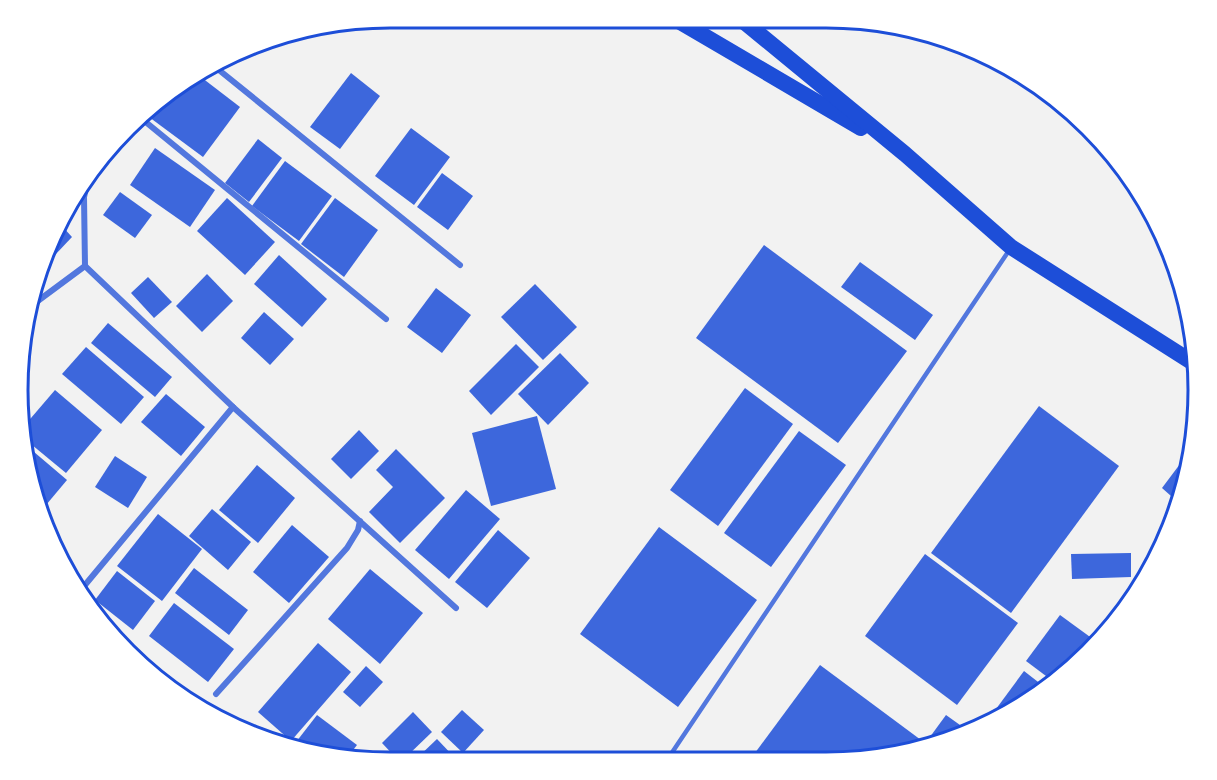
<svg xmlns="http://www.w3.org/2000/svg" width="1217" height="780" viewBox="0 0 1217 780" font-family="'Golos Text',sans-serif">
  <style>
    .building { fill: #3d67dc }
    .lines { fill: none; stroke-linecap: round; stroke-linejoin: round }
    .service { stroke: #5277de; stroke-width: 4.5 }
    .minor { stroke: #5277de; stroke-width: 6 }
    .trunk { stroke: #1d4ed8; stroke-width: 16 }
    .rim { fill: none; stroke: #1d4ed8; stroke-width: 3 }
  </style>
  <rect width="100%" height="100%" fill="#f2f2f2"/>
  <g class="building">
    <polygon points="351,73 380,96 340,149 310,127"/>
    <polygon points="197,74 240,107 203,157 149,117 160,102 183,81"/>
    <polygon points="411,128 450,157 414,205 375,176"/>
    <polygon points="258,139 282,158 249,202 225,183"/>
    <polygon points="155,148 215,190 190,227 130,185"/>
    <polygon points="285,161 332,196 299,241 252,206"/>
    <polygon points="442,173 473,196 448,230 417,207"/>
    <polygon points="120,192 152,215 135,238 103,215"/>
    <polygon points="227,198 275,242 245,275 197,231"/>
    <polygon points="335,198 378,230 344,277 301,244"/>
    <polygon points="62,226 72,237 55,255 49,249"/>
    <polygon points="764,245 907,351 838,443 696,338"/>
    <polygon points="279,255 327,299 302,327 254,284"/>
    <polygon points="860,262 933,315 915,340 841,287"/>
    <polygon points="207,274 233,301 202,332 176,306"/>
    <polygon points="148,277 172,302 154,318 131,293"/>
    <polygon points="535,284 577,327 543,360 501,317"/>
    <polygon points="436,288 471,315 442,353 407,327"/>
    <polygon points="264,312 294,339 270,365 241,338"/>
    <polygon points="108,323 172,377 155,397 91,343"/>
    <polygon points="516,344 539,367 491,415 469,391"/>
    <polygon points="86,347 144,397 121,424 62,374"/>
    <polygon points="560,353 589,383 548,425 518,394"/>
    <polygon points="745,388 793,424 718,526 670,490"/>
    <polygon points="55,390 102,430 66,473 26,440 25,425"/>
    <polygon points="166,394 205,427 181,456 141,422"/>
    <polygon points="1039,406 1119,466 1011,613 931,553"/>
    <polygon points="537,416 556,489 491,506 472,433"/>
    <polygon points="359,430 379,451 351,479 331,459"/>
    <polygon points="799,431 846,465 771,567 724,533"/>
    <polygon points="27,446 67,480 41,511 31,486"/>
    <polygon points="396,449 445,498 400,543 369,512 393,487 376,470"/>
    <polygon points="115,456 147,477 128,508 95,487"/>
    <polygon points="1186,456 1180,504 1162,488"/>
    <polygon points="257,465 295,498 258,543 219,510"/>
    <polygon points="466,490 500,519 449,579 415,550"/>
    <polygon points="212,509 251,542 228,570 189,536"/>
    <polygon points="158,514 202,549 162,601 117,566"/>
    <polygon points="292,525 329,557 289,603 253,572"/>
    <polygon points="659,527 757,600 678,707 580,634"/>
    <polygon points="498,530 530,558 487,608 455,582"/>
    <polygon points="1131,553 1131,577 1072,579 1071,554"/>
    <polygon points="925,554 1018,623 957,705 865,636"/>
    <polygon points="194,568 248,610 229,635 175,593"/>
    <polygon points="370,569 423,613 380,664 328,619"/>
    <polygon points="117,571 155,601 133,630 95,600"/>
    <polygon points="174,603 234,649 208,682 149,636"/>
    <polygon points="1060,615 1097,642 1050,679 1026,661"/>
    <polygon points="318,643 351,672 291,741 258,712"/>
    <polygon points="820,665 921,740 919,743 851,761 749,761"/>
    <polygon points="366,666 383,682 360,707 343,692"/>
    <polygon points="1024,671 1042,685 1004,714 996,709"/>
    <polygon points="462,710 484,730 463,753 441,732"/>
    <polygon points="413,712 432,732 404,759 397,759 382,743"/>
    <polygon points="317,715 357,745 346,759 293,746"/>
    <polygon points="946,715 967,730 927,741"/>
    <polygon points="437,739 456,759 416,759"/>
  </g>
  <g class="lines">
    <polyline class="service" points="667,760 1010,249"/>
    <g class="minor">
      <polyline points="214,66 460,265"/>
      <polyline points="142,119 386,319"/>
      <polyline points="85,266 233,407 456,608"/>
      <polyline points="85,266 84,197 89,174"/>
      <polyline points="31,306 85,266"/>
      <polyline points="80,591 233,407"/>
      <polyline points="216,694 347,548 358,530 360,521"/>
    </g>
    <g class="trunk">
      <polyline points="677,20 861,128"/>
      <polyline points="742,20 905,154 1011,247 1198,366"/>
    </g>
  </g>
  <path d="M0 0H1217V780H0ZM390 28H826A362 362 0 0 1 1188 390V390A362 362 0 0 1 826 752H390A362 362 0 0 1 28 390V390A362 362 0 0 1 390 28Z" fill="#fff" fill-rule="evenodd"/>
  <path class="rim" d="M390 28H826A362 362 0 0 1 1188 390V390A362 362 0 0 1 826 752H390A362 362 0 0 1 28 390V390A362 362 0 0 1 390 28Z"/>
</svg>
